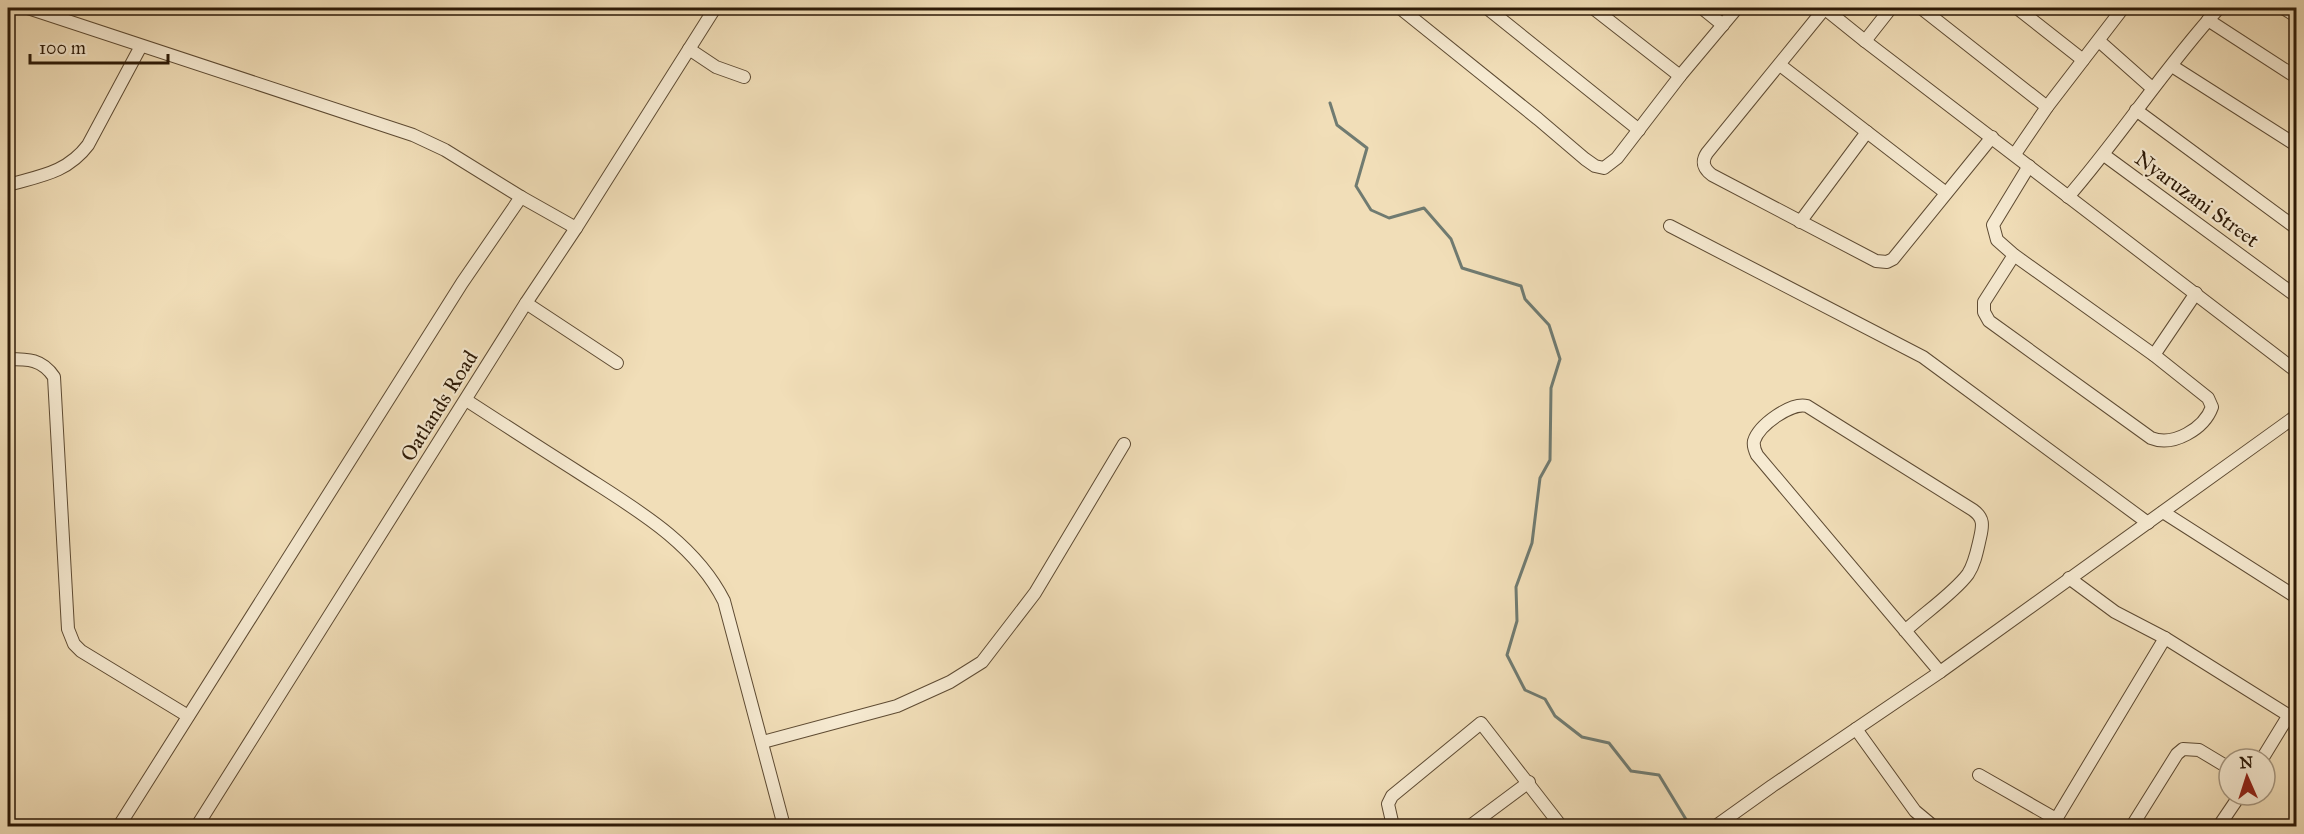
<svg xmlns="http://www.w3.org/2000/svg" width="2304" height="834" viewBox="0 0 2304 834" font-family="'IM FELL Great Primer',serif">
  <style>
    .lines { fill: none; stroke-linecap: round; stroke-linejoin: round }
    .stream { stroke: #707b71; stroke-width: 3 }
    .minor-casing { stroke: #5e4b33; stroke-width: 14 }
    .minor { stroke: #f6ead1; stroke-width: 12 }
    .labels { text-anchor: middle; stroke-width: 4.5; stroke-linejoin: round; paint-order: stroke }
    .street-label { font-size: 21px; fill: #2d1a07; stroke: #f6ead1 }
  </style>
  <rect width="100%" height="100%" fill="#f1deb8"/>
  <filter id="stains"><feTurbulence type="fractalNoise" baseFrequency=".00333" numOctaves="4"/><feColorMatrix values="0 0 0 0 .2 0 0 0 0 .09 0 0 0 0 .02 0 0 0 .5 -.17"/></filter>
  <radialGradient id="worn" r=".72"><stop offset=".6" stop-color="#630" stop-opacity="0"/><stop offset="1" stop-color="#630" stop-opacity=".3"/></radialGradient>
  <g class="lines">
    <polyline class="stream" points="1330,103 1337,125 1367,148 1356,186 1371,210 1389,218 1424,208 1451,239 1462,268 1521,286 1525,299 1549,325 1560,359 1551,388 1550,460 1540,478 1532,543 1516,587 1517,621 1507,655 1525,690 1545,699 1555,716 1582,737 1609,743 1631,771 1659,775 1690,826"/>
    <defs>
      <g id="minor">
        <polyline points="28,8 413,135 445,150 521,197 576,228"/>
        <polyline points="1400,8 1538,119 1585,159 1595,166 1604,168 1617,158 1680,76 1737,8"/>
        <polyline points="1487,8 1639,130"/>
        <polyline points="1593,8 1680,76"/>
        <polyline points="1702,8 1723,25"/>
        <polyline points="1824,8 1865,41 2296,371"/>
        <path d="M1825 8 1707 153C1701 162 1704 169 1712 175L1876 261 1887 262 1893 259 1992 137"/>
        <polyline points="1921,8 2047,107"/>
        <polyline points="2017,8 2083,60"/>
        <polyline points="2283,8 2296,16"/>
        <polyline points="2208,20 2296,77"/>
        <polyline points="1865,41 1891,8"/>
        <polyline points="2099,41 2152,88"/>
        <polyline points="689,49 716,67 744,77"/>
        <polyline points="1780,65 1946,193"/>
        <polyline points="2172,66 2296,145"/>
        <polyline points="2136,110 2296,228"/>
        <polyline points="2015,154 2047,107 2123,8"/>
        <polyline points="2104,155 2296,296"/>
        <path d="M8 185C39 176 67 173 88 145L141 46"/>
        <path d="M2068 197C2121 136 2165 67 2219 8"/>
        <polyline points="1800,222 1867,132"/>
        <polyline points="1670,226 1923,357 2148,523"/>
        <path d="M2014 255 1984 302V312L1989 321 2151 438C2173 447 2204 429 2212 407L2208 398 2154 355 2014 255 1997 240 1993 225 2029 166"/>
        <polyline points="526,303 617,363"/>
        <polyline points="2154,355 2196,293"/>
        <path d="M8 359C28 359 42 359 54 377L68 629 74 644 81 651 188 716"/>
        <path d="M466 400C503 424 540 448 578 472 632 507 694 541 724 601L784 826"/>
        <polyline points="2163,512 2296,597"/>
        <polyline points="2069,578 2115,612 2165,638 2296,720"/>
        <path d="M1905 631C1923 614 1954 593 1968 574 1975 563 1977 551 1980 538 1983 525 1984 518 1973 510L1807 406C1791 402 1759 425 1754 441 1753 446 1755 451 1757 455L1940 672"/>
        <polyline points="1856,729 1915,811 1933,826"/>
        <polyline points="763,742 897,706 950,682 982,662 1035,593 1124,444"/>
        <polyline points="2262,759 2289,715"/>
        <polyline points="1979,775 2056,819"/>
        <polyline points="119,826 462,283 521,197"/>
        <polyline points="197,826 526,303 576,228 715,8"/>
        <polyline points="1393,826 1388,804 1392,796 1481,723 1561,826"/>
        <polyline points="1470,826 1529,782"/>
        <polyline points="1716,826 1772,786 1940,672 2296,416"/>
        <polyline points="2052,826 2165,638"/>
        <polyline points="2132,826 2177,754 2183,749 2199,750 2229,768"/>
        <polyline points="2219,826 2240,795"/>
      </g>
    </defs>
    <use href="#minor" class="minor-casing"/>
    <use href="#minor" class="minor"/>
  </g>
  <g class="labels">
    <g class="street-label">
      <text transform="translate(2197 199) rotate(36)" y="7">Nyaruzani Street</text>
      <text transform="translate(439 406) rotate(-58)" y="7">Oatlands Road</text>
    </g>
  </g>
  <rect width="2304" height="834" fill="none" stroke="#f1deb8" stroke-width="30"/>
  <rect x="9" y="9" width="2286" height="816" fill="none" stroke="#2d1a07" stroke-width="3"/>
  <rect x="15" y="15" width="2274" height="804" fill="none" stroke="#2d1a07" stroke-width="1.5"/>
  <g transform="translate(2247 777) rotate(357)"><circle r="28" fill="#f6ead1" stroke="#a69780" stroke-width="1.5"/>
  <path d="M0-4.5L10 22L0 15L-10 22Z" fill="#8f2418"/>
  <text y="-9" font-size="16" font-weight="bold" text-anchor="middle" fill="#2d1a07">N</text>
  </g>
  <path d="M30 54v9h138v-9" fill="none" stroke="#2d1a07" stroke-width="3"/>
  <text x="39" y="54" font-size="18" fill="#2d1a07" stroke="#f6ead1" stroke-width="4.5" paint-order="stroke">100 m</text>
  <rect width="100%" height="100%" filter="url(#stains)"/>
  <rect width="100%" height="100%" fill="url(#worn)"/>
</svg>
